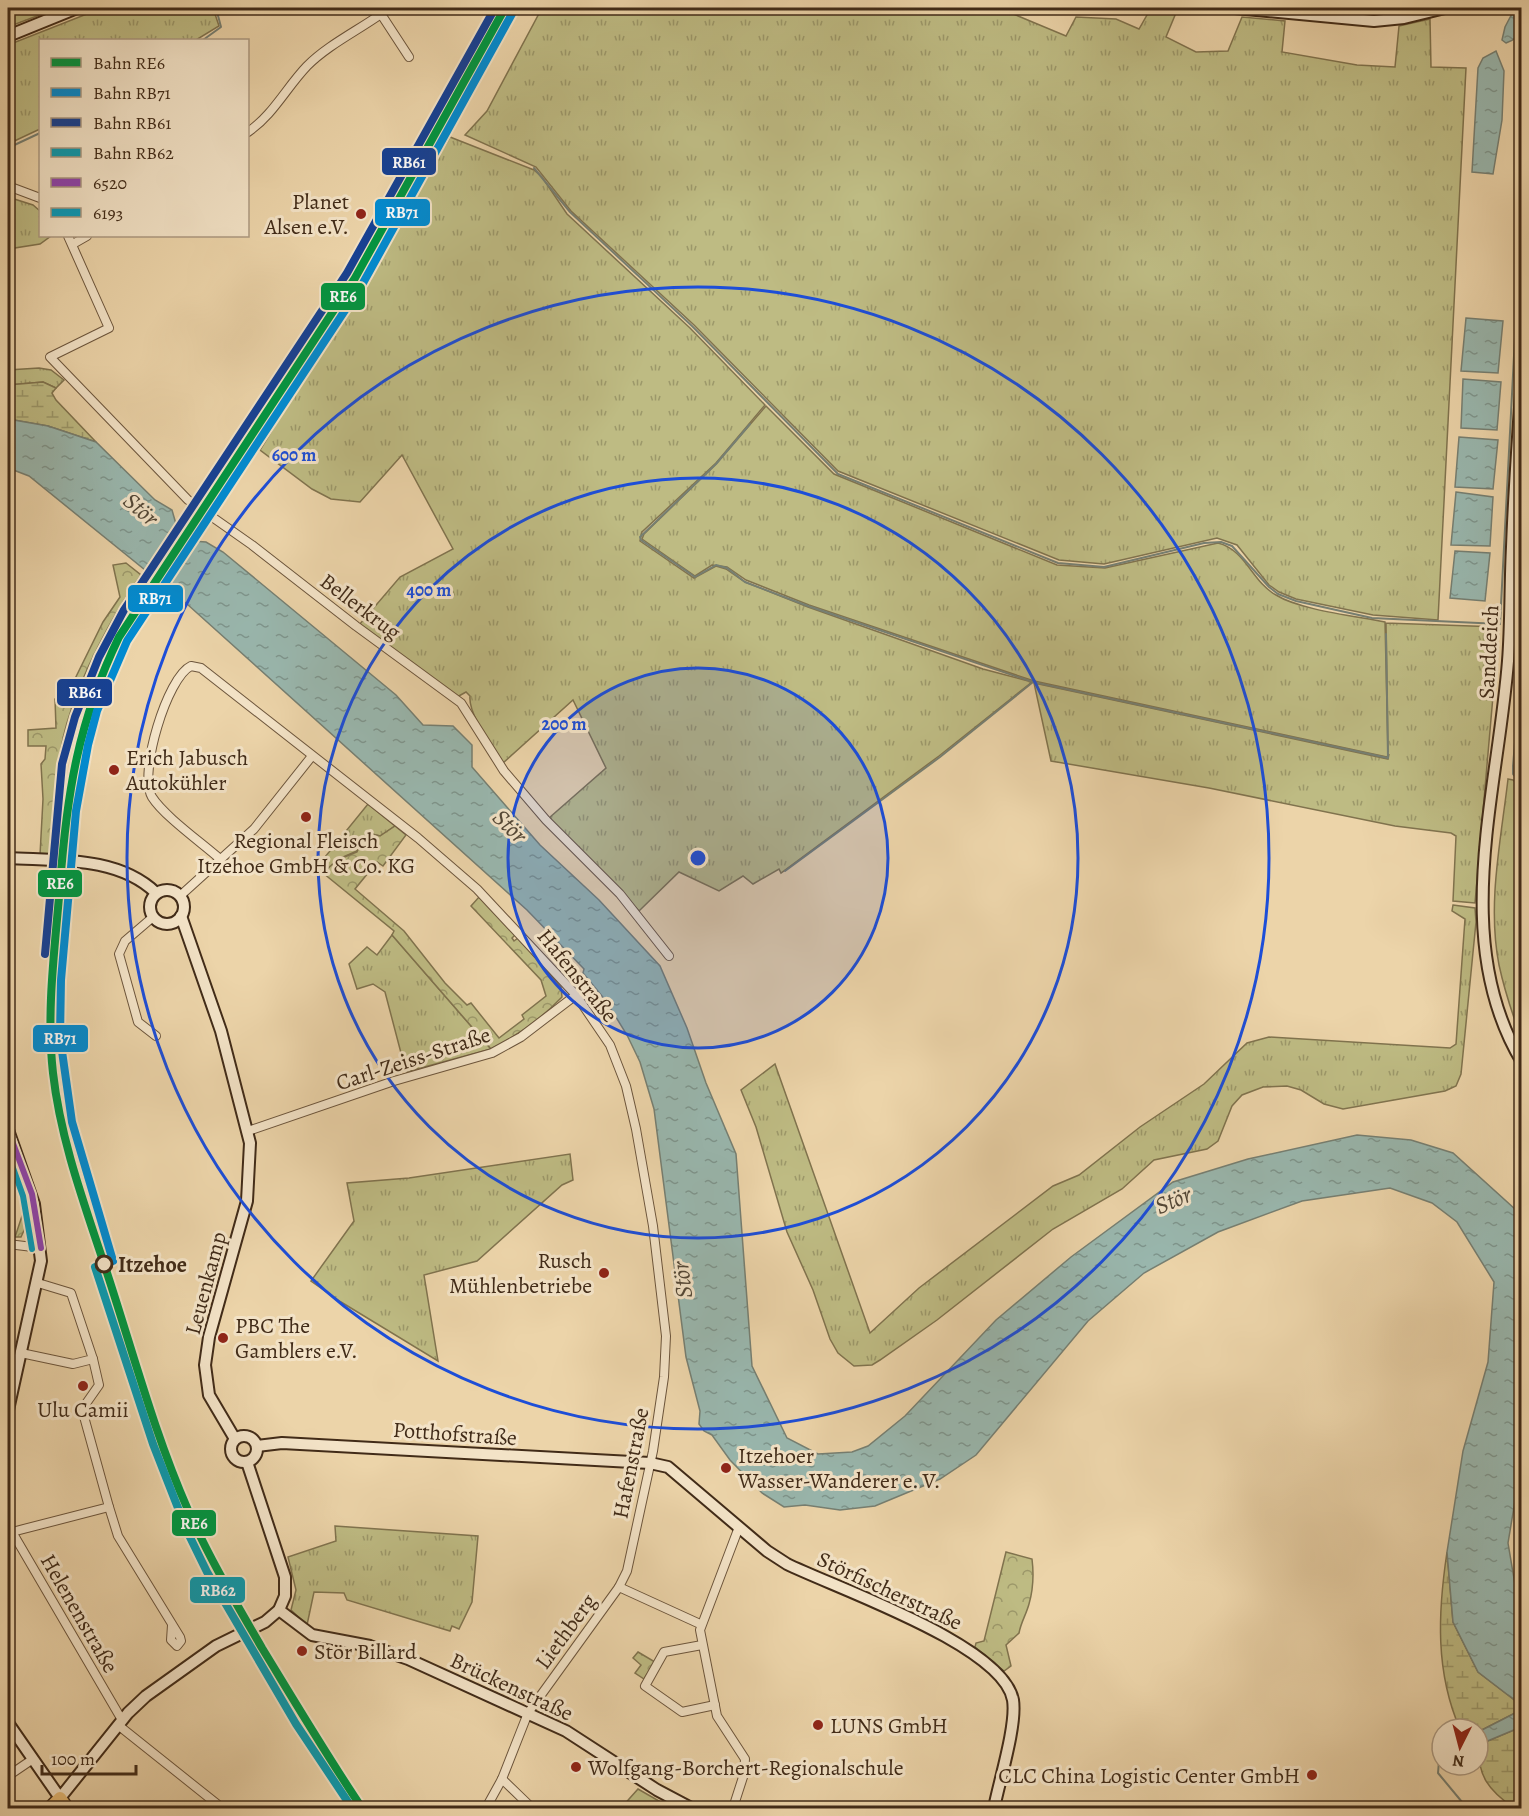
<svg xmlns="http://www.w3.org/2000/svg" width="1529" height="1816" viewBox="0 0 1529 1816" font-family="Alegreya,serif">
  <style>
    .grass { fill: url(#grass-tufts); stroke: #80734e; stroke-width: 1.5 }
    .forest { fill: url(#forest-crowns); stroke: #80734e; stroke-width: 1.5 }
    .wetland { fill: url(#wetland-marsh); stroke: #80734e; stroke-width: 1.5 }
    .pitch { fill: #bebb83; stroke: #80734e; stroke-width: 1.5 }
    .water { fill: url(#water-ripples); stroke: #767f72; stroke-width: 1.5 }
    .pier { fill: #ecd4a9 }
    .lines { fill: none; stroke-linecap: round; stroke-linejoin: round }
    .stream { stroke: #767f72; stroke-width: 2 }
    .street-casing { stroke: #6c553c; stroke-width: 10 }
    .secondary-casing { stroke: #412b18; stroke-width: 14 }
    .primary-casing { stroke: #412b18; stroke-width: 15 }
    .street { stroke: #f3e3c7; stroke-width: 8 }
    .secondary { stroke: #f3e3c7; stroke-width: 10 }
    .primary { stroke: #e6ba74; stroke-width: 12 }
    .bus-1-casing { stroke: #f3e3c7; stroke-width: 10 }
    .bus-2-casing { stroke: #f3e3c7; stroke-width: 10 }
    .bus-1 { stroke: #8e44ad; stroke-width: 6 }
    .bus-2 { stroke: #069cbc; stroke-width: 6 }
    .rail-1-casing { stroke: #f3e3c7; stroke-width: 12 }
    .rail-2-casing { stroke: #f3e3c7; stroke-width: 12 }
    .rail-3-casing { stroke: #f3e3c7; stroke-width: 12 }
    .rail-4-casing { stroke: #f3e3c7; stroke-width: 12 }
    .rail-1 { stroke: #009641; stroke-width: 8 }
    .rail-2 { stroke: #008bd2; stroke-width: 8 }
    .rail-3 { stroke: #164194; stroke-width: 8 }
    .rail-4 { stroke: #0a9bb0; stroke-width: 8 }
    .ring { fill: none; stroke: #1d4ed8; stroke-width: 3 }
    .poi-dot { fill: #8f2418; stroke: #f3e3c7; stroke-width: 2 }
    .stop-dot { fill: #f3e3c7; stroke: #412b18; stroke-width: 3 }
    .labels { text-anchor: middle; stroke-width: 6; stroke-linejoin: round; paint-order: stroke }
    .poi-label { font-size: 22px; fill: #412b18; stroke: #f3e3c7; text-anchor: start }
    .street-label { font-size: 22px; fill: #412b18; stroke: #f3e3c7 }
    .stop-label { font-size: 22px; font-weight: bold; fill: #412b18; stroke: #f3e3c7; text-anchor: start }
    .water-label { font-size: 24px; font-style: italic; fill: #534736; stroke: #f3e3c7 }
    .centre { fill: #1d4ed8; stroke: #f3e3c7; stroke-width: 3 }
    .ring-label { font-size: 18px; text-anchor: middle; font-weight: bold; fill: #1d4ed8; stroke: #f3e3c7; stroke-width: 6; stroke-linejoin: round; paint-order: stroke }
    .line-badge { stroke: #f3e3c7; stroke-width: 2 }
    .badge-label { font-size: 16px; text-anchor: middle; font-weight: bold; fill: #fff }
  </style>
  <defs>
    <pattern id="grass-tufts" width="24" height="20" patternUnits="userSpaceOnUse" patternTransform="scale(1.5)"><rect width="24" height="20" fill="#bebb83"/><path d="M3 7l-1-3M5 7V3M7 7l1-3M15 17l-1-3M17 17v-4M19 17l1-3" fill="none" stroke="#9c986a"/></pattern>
    <pattern id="forest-crowns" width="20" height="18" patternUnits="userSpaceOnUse" patternTransform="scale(1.5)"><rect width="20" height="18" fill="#bebb83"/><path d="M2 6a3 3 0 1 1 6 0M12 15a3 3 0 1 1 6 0" fill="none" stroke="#9c986a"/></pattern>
    <pattern id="wetland-marsh" width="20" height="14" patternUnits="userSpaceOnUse" patternTransform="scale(1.5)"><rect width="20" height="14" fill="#bebb83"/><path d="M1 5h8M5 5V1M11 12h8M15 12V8" fill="none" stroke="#9c986a"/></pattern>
    <pattern id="water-ripples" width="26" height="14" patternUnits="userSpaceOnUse" patternTransform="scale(1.5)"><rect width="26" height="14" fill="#99b7ae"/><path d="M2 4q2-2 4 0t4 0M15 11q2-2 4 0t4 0" fill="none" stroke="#7e958d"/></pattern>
  </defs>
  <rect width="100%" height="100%" fill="#ecd4a9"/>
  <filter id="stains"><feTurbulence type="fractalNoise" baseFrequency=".00333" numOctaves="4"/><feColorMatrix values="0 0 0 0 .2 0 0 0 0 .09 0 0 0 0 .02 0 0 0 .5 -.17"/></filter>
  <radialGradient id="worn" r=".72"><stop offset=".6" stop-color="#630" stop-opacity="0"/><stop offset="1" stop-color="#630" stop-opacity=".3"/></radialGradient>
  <g class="grass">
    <polygon points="8,8 58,8 8,27"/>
    <polygon points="102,8 213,8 219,26 196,40 40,40 40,129 8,144 8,45"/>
    <polygon points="542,8 999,8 1066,36 1076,17 1116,19 1139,29 1151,8 1178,8 1166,37 1196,52 1228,51 1242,17 1285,21 1282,52 1357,65 1395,67 1399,26 1430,19 1431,67 1466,68 1438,620 1373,615 1296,599 1279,592 1269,585 1237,545 1217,538 1104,564 1059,560 838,471 694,325 571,211 536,167 465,135 487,111"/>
    <path d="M450 137 534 170 542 177 567 214 690 328 765 405 716 463 642 532 640 541 694 578 716 566 726 569 745 582 808 607 983 669 1032 682 939 756 781 873 779 869 753 884 743 876 719 891 679 872 639 911 549 818 606 768 573 700 503 763C493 746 468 715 470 696L466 692 457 697 359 625 400 577 453 549 402 455 360 502 331 499 312 489 260 450Z"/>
    <polygon points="8,197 33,205 40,211 40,236 51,236 40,244 8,249"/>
    <polygon points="39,368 51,370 64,380 56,388 43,382 8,385 8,370"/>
    <path d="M766 406 834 474 1057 565 1105 568 1218 543C1246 550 1252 582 1276 595 1300 610 1355 616 1385 622L1388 752 1386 623 1499 627 1475 903 1453 901 1456 836 1451 833 1395 826 1209 788 1051 761 1034 683 1388 759 1389 754 1387 757 1034 681 809 605 746 580 727 567 712 565 695 576 642 539 644 534 716 464Z"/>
    <polygon points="1521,436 1521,610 1513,609"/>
    <polygon points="1521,712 1521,781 1518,773"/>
    <path d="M1508 779 1513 780 1522 788V1030L1519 1032C1511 1010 1504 988 1499 965 1487 904 1501 840 1508 779Z"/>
    <polygon points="368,804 395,826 380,836 368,833 363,837 357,851 341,858 323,873 316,868"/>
    <polygon points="1453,905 1475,908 1476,922 1461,1074 1456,1086 1445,1091 1343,1109 1324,1104 1301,1090 1287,1086 1263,1087 1242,1095 1232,1106 1218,1141 1207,1149 1154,1160 1122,1189 1053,1229 937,1320 880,1360 872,1365 854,1366 838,1353 830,1339 813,1290 787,1232 756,1127 741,1090 775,1064 870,1333 919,1288 1053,1186 1079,1175 1140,1127 1204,1084 1247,1043 1269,1037 1450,1048 1456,1044 1465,919 1452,911"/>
    <polygon points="392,935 491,1049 406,1072 385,992 373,984 357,989 349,964 367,947 377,955"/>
    <polygon points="570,1154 573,1180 562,1185 477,1261 424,1275 438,1361 341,1302 311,1281 354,1221 347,1183 409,1178"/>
    <polygon points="335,1526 478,1536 472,1602 459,1629 452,1626 450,1631 347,1600 344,1593 314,1592 307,1625 291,1610 296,1590 288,1557 336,1541"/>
  </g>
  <g class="forest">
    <path d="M126 563 141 575C112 616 81 674 67 723 55 765 54 811 50 855H40L43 799 41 764 45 759 46 746H28V730L56 728 55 699 67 695 103 622 120 597 113 565Z"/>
    <path d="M395 826 406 835 383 866 377 862 355 889 404 931 445 983 467 1005 471 1003 499 1038 524 1019 522 1015 546 996 541 980 471 906 479 897 515 935 512 938 514 941 518 938 561 987 562 997C541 1019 517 1036 491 1049L392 935 394 931 323 873 337 860 357 852 363 837 368 833 380 836Z"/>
    <polygon points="24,1210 26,1226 21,1237 15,1237"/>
    <path d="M1006 1552 1032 1559C1034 1575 1033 1590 1029 1604 1026 1615 1021 1622 1019 1633L1006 1645 1011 1666 1004 1671 975 1647 976 1643 984 1641Z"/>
    <polygon points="638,1652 655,1662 644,1679 635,1673 641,1665 633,1658"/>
  </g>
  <g class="wetland">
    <polygon points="43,382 56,388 52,393 56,400 96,442 48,426 8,419 8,385"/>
    <path d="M1447 1552 1453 1622 1478 1672 1521 1705V1710L1478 1732V1729H1460C1435 1672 1438 1612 1447 1552Z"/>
    <path d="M1521 1727V1808H1514C1488 1790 1478 1776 1478 1745Z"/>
  </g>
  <polygon class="pitch" points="638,1789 659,1801 654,1808 621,1808"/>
  <g class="water">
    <path d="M1515 8H1521C1522 25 1524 37 1506 43L1502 40 1505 27Z"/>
    <polygon points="1496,51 1504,71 1502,120 1493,174 1472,172 1478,68 1483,58"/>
    <polygon points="1466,318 1503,321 1498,373 1461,371"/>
    <polygon points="1463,379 1501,382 1497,430 1461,428"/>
    <polygon points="8,419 48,426 96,442 155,500 172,510 176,524 192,541 206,542 223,552 396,695 423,725 453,726 472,745 472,767 540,845 599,900 660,966 687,1028 706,1083 736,1154 752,1366 787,1438 818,1454 852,1452 868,1446 905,1416 996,1320 1071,1257 1173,1182 1248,1159 1357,1135 1411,1140 1453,1153 1516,1210 1521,1219 1522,1459 1508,1543 1521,1620 1521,1705 1478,1672 1453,1622 1447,1552 1463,1451 1488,1362 1494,1282 1457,1222 1432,1203 1390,1188 1302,1201 1218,1232 1144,1273 1088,1321 976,1455 940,1479 875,1506 840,1510 805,1505 784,1507 762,1493 730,1460 712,1435 704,1431 699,1424 700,1411 686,1357 654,1109 640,1062 627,1035 606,1001 583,973 584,969 527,910 187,604 29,476 8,468"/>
    <polygon points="1459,437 1498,440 1493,489 1455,487"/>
    <polygon points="1456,492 1493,497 1490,546 1451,545"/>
    <polygon points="1455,551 1490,553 1485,601 1450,598"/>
    <polygon points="1521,1710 1521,1727 1478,1745 1478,1732"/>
  </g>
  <polygon class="pier" points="180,525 188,533 155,582 147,576"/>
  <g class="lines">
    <g class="stream">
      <polyline points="203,40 221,27 216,8"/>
      <polyline points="8,148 40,133"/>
      <polyline points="534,168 570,212 692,326 838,474 1058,563 1104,567 1204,543 1221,542 1232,546 1269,587 1278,594 1296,601 1372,618 1500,624 1519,260"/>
      <polyline points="750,424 716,464 640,537 641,540 695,577 716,565 727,568 745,582 808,606 1033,682 1388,758 1386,634"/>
      <polyline points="1521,624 1522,624"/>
      <polyline points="1522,660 1513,766 1513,774 1522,784"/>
      <polyline points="785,871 940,757 1033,682"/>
      <polyline points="1442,1758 1439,1761 1438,1773 1467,1808"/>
    </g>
    <defs>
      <g id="street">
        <polyline points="377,8 409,57"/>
        <path d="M248 132C273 115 286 88 307 66 328 45 357 31 381 14"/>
        <polyline points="8,186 40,198"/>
        <polyline points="68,236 109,328 50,357 188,500 252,545 356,626 461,703 504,771 546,820 620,894 669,956"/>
        <polyline points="73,244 87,236"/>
        <path d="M220 859C202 843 164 816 152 797 138 774 167 677 191 666L201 668 418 838 477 889 576 995 610 1045 626 1086 636 1129 653 1226 666 1336 664 1377 653 1451 627 1571 619 1587"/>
        <polyline points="180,896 254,829 312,756"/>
        <polyline points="153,917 125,941 119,954 138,1022 156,1036"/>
        <polyline points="248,1131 394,1081 492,1053 521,1037 576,995"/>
        <polyline points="8,1244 41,1248"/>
        <polyline points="21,1353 73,1364 93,1359 71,1293 38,1283"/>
        <polyline points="109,1507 118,1536 180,1637 181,1641 177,1646 171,1640 172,1625"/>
        <polyline points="8,1525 122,1720"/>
        <polyline points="12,1532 109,1507 83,1413 85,1405 99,1385 93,1359"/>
        <polyline points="702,1645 664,1652 645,1686 682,1712 715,1705"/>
        <polyline points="118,1725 222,1808"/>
        <polyline points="8,1776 33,1759"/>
        <polyline points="502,1779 532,1808"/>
        <polyline points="486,1808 502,1779 528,1713 619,1587 700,1624"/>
        <polyline points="733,1808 744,1774 745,1759 717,1716 700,1630 739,1527"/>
      </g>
      <g id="secondary">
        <polyline points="1235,8 1374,21 1404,18 1445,8"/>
        <polyline points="8,36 77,8"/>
        <path d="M1522 379C1518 435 1514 491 1512 547 1510 585 1511 623 1508 661 1498 792 1449 941 1522 1062"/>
        <path d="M8 858C57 861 118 856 156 893"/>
        <circle cx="167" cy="907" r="17"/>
        <polyline points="181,916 221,1031 250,1143 247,1201 209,1337 205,1365 209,1395 235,1439"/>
        <polyline points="8,1130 34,1204 41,1261 8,1410"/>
        <circle cx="244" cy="1449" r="13"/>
        <path d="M257 1446 282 1443 650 1463 668 1467 767 1551 787 1564C838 1589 1003 1645 1013 1700 1017 1725 999 1782 994 1808"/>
        <polyline points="279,1610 312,1635 370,1646 408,1659 566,1731 657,1790 691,1808"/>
        <polyline points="8,1723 60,1798 128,1713 146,1696 216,1646 265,1622 279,1610 285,1596 285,1577 247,1462"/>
      </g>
      <polyline id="primary" points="50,1808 60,1798 67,1808"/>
    </defs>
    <use href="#street" class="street-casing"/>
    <use href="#secondary" class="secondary-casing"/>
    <use href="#primary" class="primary-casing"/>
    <use href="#street" class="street"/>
    <use href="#secondary" class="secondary"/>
    <use href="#primary" class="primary"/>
    <defs>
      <polyline id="bus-1" points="8,1130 32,1194 41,1248"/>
      <polyline id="bus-2" points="8,1154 23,1196 32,1249"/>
    </defs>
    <use href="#bus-1" class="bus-1-casing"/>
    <use href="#bus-2" class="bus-2-casing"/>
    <use href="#bus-1" class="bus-1"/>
    <use href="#bus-2" class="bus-2"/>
    <defs>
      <path id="rail-1" d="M362 1808C327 1756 295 1702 262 1648 236 1603 209 1558 188 1510 155 1435 134 1356 109 1279 87 1211 61 1144 53 1073 46 1011 55 948 60 885 67 792 78 722 119 637L355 278 505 8"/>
      <polyline id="rail-2" points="113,1261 72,1122 60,1037 61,980 76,811 88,745 97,711 127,641 363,283 513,12"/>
      <polyline id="rail-3" points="45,954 62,764 75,717 99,657 124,610 347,273 495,8"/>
      <polyline id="rail-4" points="95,1267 153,1444 187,1531 207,1572 296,1724 352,1808"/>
    </defs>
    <use href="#rail-1" class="rail-1-casing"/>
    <use href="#rail-2" class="rail-2-casing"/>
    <use href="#rail-3" class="rail-3-casing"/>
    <use href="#rail-4" class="rail-4-casing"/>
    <use href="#rail-1" class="rail-1"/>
    <use href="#rail-2" class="rail-2"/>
    <use href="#rail-3" class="rail-3"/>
    <use href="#rail-4" class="rail-4"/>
  </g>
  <circle cx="698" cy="858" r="190" fill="#1d4ed8" fill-opacity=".12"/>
  <g class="ring">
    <circle cx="698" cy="858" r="190"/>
    <circle cx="698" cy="858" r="380"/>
    <circle cx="698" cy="858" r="571"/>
  </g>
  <g class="poi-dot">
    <circle cx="361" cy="214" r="6"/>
    <circle cx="114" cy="770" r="6"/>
    <circle cx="306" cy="817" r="6"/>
    <circle cx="604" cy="1273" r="6"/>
    <circle cx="223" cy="1338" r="6"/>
    <circle cx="83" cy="1386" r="6"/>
    <circle cx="726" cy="1468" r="6"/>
    <circle cx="302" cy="1651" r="6"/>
    <circle cx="818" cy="1725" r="6"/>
    <circle cx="576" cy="1767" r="6"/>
    <circle cx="1312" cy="1775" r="6"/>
  </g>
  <circle class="stop-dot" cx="104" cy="1264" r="8"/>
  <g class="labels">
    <g class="poi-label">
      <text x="349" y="209" text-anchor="end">Planet<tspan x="349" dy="25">Alsen e.V.</tspan></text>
      <text x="126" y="765">Erich Jabusch<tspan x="126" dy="25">Autokühler</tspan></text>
      <text x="306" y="848" text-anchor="middle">Regional Fleisch<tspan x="306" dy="25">Itzehoe GmbH &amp; Co. KG</tspan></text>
      <text x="592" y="1268" text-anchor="end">Rusch<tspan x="592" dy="25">Mühlenbetriebe</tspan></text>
      <text x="235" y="1333">PBC The<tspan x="235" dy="25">Gamblers e.V.</tspan></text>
      <text x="83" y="1417" text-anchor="middle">Ulu Camii</text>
      <text x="738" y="1463">Itzehoer<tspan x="738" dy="25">Wasser-Wanderer e. V.</tspan></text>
      <text x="314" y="1659">Stör Billard</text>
      <text x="830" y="1733">LUNS GmbH</text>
      <text x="588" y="1775">Wolfgang-Borchert-Regionalschule</text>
      <text x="1300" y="1783" text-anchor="end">CLC China Logistic Center GmbH</text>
    </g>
    <g class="street-label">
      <text transform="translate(361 606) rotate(37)" y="8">Bellerkrug</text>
      <text transform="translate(1488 652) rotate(-87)" y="8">Sanddeich</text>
      <text transform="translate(578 975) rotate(51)" y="8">Hafenstraße</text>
      <text transform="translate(413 1058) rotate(-18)" y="8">Carl-Zeiss-Straße</text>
      <text transform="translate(205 1283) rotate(-75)" y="8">Leuenkamp</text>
      <text transform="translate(455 1433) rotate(4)" y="8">Potthofstraße</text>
      <text transform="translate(630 1463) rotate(-79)" y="8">Hafenstraße</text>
      <text transform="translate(890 1590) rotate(25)" y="8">Störfischerstraße</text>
      <text transform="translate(80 1613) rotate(60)" y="8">Helenenstraße</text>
      <text transform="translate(565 1631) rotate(-54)" y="8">Liethberg</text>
      <text transform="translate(512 1686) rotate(25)" y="8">Brückenstraße</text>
    </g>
    <g class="stop-label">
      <text x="118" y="1272">Itzehoe</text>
    </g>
    <g class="water-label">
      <text transform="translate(141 509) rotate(41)" y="8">Stör</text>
      <text transform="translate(510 826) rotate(44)" y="8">Stör</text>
      <text transform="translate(1173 1200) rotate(-23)" y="8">Stör</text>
      <text transform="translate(682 1280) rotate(-97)" y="8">Stör</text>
    </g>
  </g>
  <circle cx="698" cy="858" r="9" class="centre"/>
  <g class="ring-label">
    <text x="294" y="461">600 m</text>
    <text x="429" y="596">400 m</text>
    <text x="564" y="730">200 m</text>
  </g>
  <g class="line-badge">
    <rect x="381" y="147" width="56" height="29" rx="6" fill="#164194"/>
    <rect x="374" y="198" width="57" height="29" rx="6" fill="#008bd2"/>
    <rect x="320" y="282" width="46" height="29" rx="6" fill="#009641"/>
    <rect x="127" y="584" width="57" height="29" rx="6" fill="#008bd2"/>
    <rect x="56" y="678" width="57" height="29" rx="6" fill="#164194"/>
    <rect x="37" y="869" width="46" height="29" rx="6" fill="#009641"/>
    <rect x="32" y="1024" width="57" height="29" rx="6" fill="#008bd2"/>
    <rect x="171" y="1509" width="46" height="28" rx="6" fill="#009641"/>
    <rect x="189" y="1576" width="57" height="28" rx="6" fill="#0a9bb0"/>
  </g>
  <g class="badge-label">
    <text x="409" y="168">RB61</text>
    <text x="402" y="218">RB71</text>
    <text x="343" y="302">RE6</text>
    <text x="155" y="604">RB71</text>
    <text x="85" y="698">RB61</text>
    <text x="60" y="889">RE6</text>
    <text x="60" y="1044">RB71</text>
    <text x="194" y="1529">RE6</text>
    <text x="218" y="1596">RB62</text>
  </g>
  <rect width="1529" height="1816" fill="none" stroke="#ecd4a9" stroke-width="30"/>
  <rect x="9" y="9" width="1511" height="1798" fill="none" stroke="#412b18" stroke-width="3"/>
  <rect x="15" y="15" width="1499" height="1786" fill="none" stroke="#412b18" stroke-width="1.5"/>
  <rect x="39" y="39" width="210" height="198" fill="#f3e3c7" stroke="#ac9981" stroke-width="1.5"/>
  <rect x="51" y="58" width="30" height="9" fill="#009641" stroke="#ac9981" stroke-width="1.5"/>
  <text x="93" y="69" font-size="18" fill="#412b18">Bahn RE6</text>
  <rect x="51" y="88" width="30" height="9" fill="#008bd2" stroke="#ac9981" stroke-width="1.5"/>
  <text x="93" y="99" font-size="18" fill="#412b18">Bahn RB71</text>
  <rect x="51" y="118" width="30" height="9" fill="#164194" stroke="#ac9981" stroke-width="1.5"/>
  <text x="93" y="129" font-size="18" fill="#412b18">Bahn RB61</text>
  <rect x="51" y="148" width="30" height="9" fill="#0a9bb0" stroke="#ac9981" stroke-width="1.5"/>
  <text x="93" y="159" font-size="18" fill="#412b18">Bahn RB62</text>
  <rect x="51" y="178" width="30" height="9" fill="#8e44ad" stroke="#ac9981" stroke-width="1.5"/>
  <text x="93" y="189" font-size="18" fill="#412b18">6520</text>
  <rect x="51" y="208" width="30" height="9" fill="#069cbc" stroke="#ac9981" stroke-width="1.5"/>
  <text x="93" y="219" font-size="18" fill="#412b18">6193</text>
  <g transform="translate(1460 1747) rotate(186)"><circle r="28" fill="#f3e3c7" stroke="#ac9981" stroke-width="1.5"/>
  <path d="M0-4.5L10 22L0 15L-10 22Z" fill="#8f2418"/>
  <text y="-9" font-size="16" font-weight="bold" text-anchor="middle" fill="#412b18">N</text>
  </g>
  <path d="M42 1765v9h94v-9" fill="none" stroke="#412b18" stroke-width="3"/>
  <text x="51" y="1765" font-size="18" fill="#412b18" stroke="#f3e3c7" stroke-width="4.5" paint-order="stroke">100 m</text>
  <rect width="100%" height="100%" filter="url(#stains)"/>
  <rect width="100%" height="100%" fill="url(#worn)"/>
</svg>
